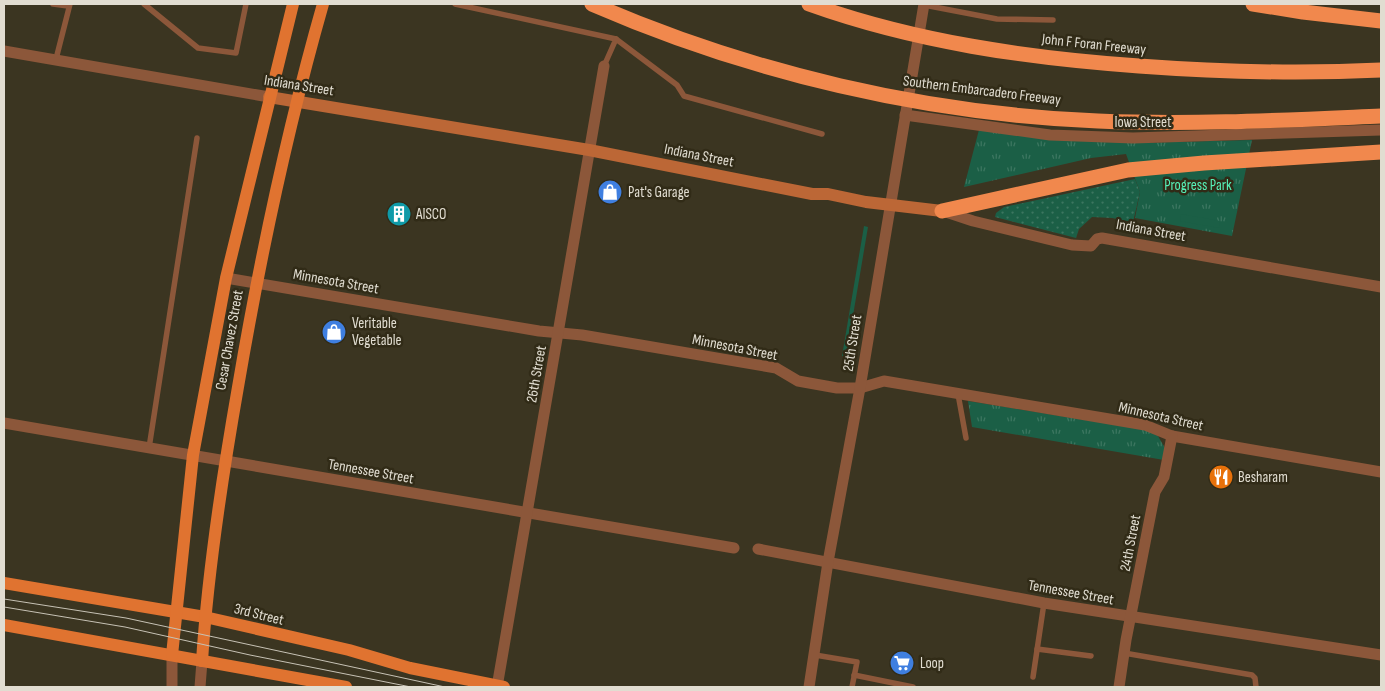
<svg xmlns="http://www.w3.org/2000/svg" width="1385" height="691" viewBox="0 0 1385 691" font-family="'Sofia Sans Condensed',sans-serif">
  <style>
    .grass { fill: url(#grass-dots) }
    .park { fill: url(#park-tufts) }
    .garden { fill: #1b5f46 }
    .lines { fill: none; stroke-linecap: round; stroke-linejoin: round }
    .lane { stroke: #8c573a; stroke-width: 5.5 }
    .street { stroke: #8c573a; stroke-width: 11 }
    .secondary { stroke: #bc6736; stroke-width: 12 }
    .primary { stroke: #e07330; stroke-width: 12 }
    .highway { stroke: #f1884d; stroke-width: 15 }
    .tram { stroke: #c7c2b5; stroke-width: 1 }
    .highway-bridge { stroke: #f1884d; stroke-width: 15 }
    .labels { text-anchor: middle; stroke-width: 5; stroke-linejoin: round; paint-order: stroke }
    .street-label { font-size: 15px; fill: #e1ddd1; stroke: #312b17 }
    .park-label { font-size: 15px; fill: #56f1b8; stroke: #312b17 }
    .poi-label { font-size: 15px; fill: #e1ddd1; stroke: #312b17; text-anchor: start }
  </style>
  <defs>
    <pattern id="grass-dots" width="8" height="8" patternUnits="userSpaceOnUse" patternTransform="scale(1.25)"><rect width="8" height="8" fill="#1b5f46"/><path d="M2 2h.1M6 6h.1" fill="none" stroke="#3c7660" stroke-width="1.8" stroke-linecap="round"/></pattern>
    <pattern id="park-tufts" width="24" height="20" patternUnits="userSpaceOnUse" patternTransform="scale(1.25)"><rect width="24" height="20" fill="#1b5f46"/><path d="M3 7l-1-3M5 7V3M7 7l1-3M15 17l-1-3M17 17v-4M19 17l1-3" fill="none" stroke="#3c7660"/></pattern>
  </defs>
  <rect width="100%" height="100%" fill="#3b3521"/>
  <polygon class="grass" points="1135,179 1140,192 1133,222 1112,218 1092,217 1079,229 1076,238 995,217 996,213 1004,207"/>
  <g class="park">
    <polygon points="980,126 1136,143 1252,140 1232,236 1135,218 1140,192 1126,154 1091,158 964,187"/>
    <polygon points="968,401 1147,430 1158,436 1166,450 1164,460 972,427"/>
  </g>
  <g class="garden">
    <polygon points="1181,214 1220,221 1219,228 1180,221"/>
    <polygon points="864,226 868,227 846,357 842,356"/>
  </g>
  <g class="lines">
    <g class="lane">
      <polyline points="53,4 68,6"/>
      <polyline points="144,4 198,48 236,53 246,4"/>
      <polyline points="455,4 616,39 604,66"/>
      <polyline points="924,5 997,19 1053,20"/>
      <polyline points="616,39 677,85 684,96 822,134"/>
      <polyline points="56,59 70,4"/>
      <polyline points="958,394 966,438"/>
      <polyline points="149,448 197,138"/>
      <polyline points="1037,649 1091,656"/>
      <polyline points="1124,653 1252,675 1255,678 1256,687"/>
      <polyline points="815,655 857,662 852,687"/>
      <polyline points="854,675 913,687"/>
      <polyline points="1033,677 1044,603"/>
    </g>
    <g class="street">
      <polyline points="4,51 269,97"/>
      <polyline points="905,115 1050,135 1133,138 1381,130"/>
      <polyline points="943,211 973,221 1072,245 1091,246 1097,239 1102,238 1381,287"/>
      <polyline points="226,278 539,331 582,335 776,368 798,381 837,388 860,388 884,381 1145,425 1172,436 1381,472"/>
      <polyline points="4,423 734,548"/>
      <polyline points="758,549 1044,603 1381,655"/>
      <polyline points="172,687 172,655"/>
      <polyline points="200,687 202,661"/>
      <polyline points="497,687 604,66"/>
      <polyline points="809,687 828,562 860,388 924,4"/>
      <polyline points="1119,687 1126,640 1155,492 1164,477 1172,436"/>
    </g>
    <polyline class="secondary" points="269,97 589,150 812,194 828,194 866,202 942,211"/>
    <g class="primary">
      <polyline points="4,583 205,617 349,650 410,668 504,687"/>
      <polyline points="4,625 346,687"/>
      <polyline points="172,655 193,455 226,278 293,4"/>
      <path d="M202 661C208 569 222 478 238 387 260 258 287 130 323 4"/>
    </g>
    <g class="highway">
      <polyline points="1253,4 1303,12 1381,21"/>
      <polyline points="942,211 1128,170 1204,163 1381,152"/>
    </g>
    <g class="tram">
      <polyline points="4,599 126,618 445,687"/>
      <polyline points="4,607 125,627 250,655 411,687"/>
    </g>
    <g class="highway-bridge">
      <path d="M592 4C751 73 925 114 1098 121 1192 125 1287 120 1381 116"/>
      <path d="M809 4C915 42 1027 58 1139 66 1220 72 1300 74 1381 70"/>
    </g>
  </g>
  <defs>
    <symbol id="shop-disc" viewBox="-11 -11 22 22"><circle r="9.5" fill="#3f7fe0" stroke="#312b17"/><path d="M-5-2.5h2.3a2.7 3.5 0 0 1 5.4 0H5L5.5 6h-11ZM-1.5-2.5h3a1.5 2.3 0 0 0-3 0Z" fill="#fff"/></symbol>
    <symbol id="building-disc" viewBox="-11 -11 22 22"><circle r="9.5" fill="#0f9aa8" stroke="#312b17"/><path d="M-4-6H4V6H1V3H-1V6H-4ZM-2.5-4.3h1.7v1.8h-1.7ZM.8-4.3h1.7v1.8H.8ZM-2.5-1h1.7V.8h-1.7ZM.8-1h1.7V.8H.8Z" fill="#fff"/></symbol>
    <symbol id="restaurant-disc" viewBox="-11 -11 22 22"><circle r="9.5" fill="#e8710a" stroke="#312b17"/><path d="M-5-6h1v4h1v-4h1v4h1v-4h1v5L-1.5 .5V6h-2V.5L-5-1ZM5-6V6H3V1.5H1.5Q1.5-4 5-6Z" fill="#fff"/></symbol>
    <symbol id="supermarket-disc" viewBox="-11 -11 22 22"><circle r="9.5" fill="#3f7fe0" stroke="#312b17"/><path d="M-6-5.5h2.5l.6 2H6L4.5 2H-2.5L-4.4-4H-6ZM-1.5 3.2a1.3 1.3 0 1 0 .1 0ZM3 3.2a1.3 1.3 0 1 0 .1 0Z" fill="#fff"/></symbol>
  </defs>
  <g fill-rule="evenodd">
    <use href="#shop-disc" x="596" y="178" width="28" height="28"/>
    <use href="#building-disc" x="385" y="200" width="28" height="28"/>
    <use href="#shop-disc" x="320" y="318" width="28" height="28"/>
    <use href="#restaurant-disc" x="1207" y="463" width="28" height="28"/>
    <use href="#supermarket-disc" x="888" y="649" width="28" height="28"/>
  </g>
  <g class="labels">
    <g class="street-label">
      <text transform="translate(1094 44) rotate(6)" y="5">John F Foran Freeway</text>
      <text transform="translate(299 85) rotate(9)" y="5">Indiana Street</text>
      <text transform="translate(982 90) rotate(7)" y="5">Southern Embarcadero Freeway</text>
      <text x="1143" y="127">Iowa Street</text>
      <text transform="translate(699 155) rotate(11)" y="5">Indiana Street</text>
      <text transform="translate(1151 230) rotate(10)" y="5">Indiana Street</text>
      <text transform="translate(336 281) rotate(10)" y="5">Minnesota Street</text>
      <text transform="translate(229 340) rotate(-80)" y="5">Cesar Chavez Street</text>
      <text transform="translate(852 343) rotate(-81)" y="5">25th Street</text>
      <text transform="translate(735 347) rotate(11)" y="5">Minnesota Street</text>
      <text transform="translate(536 374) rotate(-80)" y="5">26th Street</text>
      <text transform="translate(1161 416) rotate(13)" y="5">Minnesota Street</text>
      <text transform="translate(371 471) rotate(10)" y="5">Tennessee Street</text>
      <text transform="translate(1130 543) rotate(-79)" y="5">24th Street</text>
      <text transform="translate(1071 592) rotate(10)" y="5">Tennessee Street</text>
      <text transform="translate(259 614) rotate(14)" y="5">3rd Street</text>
    </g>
    <g class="park-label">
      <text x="1198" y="190">Progress Park</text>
    </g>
    <g class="poi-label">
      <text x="628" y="197">Pat's Garage</text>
      <text x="416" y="219">AISCO</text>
      <text x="352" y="328">Veritable<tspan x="352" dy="17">Vegetable</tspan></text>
      <text x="1238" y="482">Besharam</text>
      <text x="920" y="668">Loop</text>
    </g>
  </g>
  <rect width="1385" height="691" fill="none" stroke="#e1ddd1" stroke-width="10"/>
</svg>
